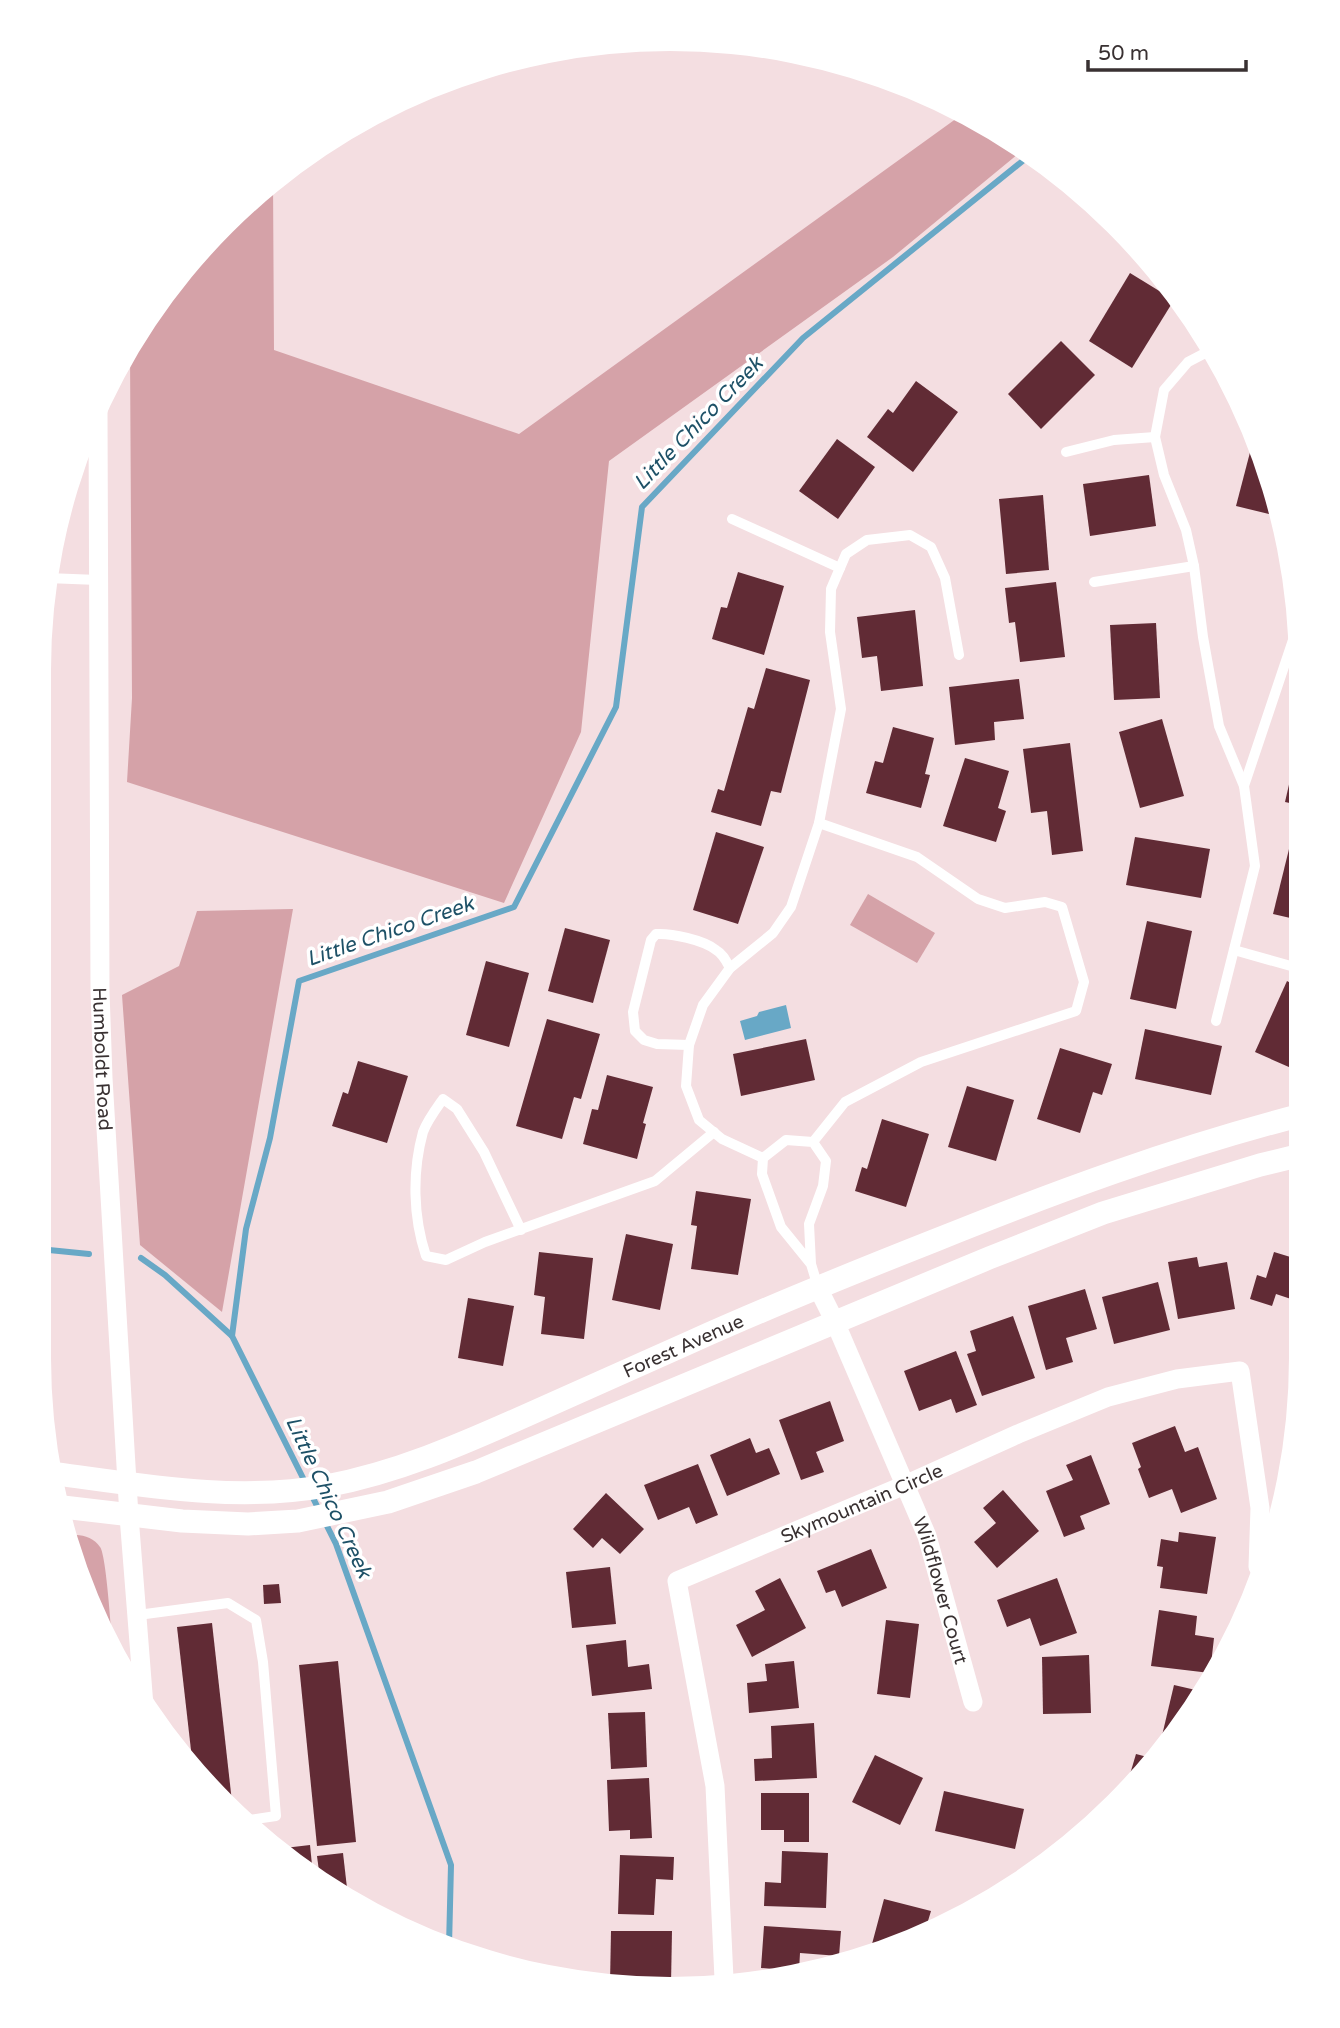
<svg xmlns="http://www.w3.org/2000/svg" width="1340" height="2028" viewBox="0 0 1340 2028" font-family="'Varela Round',sans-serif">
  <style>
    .green { fill: #d5a2a8 }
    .water { fill: #68a8c6 }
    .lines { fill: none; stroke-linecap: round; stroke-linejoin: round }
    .stream { stroke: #68a8c6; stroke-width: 6 }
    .building { fill: #612b35 }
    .service { stroke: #fff; stroke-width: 10 }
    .minor { stroke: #fff; stroke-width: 19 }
    .tertiary { stroke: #fff; stroke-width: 23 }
    .labels { text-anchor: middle; stroke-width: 7; stroke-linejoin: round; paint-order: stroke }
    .street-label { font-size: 19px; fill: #393132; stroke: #fff }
    .water-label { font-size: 21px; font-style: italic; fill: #1e5167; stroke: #fff }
  </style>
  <rect width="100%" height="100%" fill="#f4dee1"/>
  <g class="green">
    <polygon points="964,113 986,123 1023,150 893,257 609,461 581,732 504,903 127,782 132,698 130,352 195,253 273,181 274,350 519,434"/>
    <polygon points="868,894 935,933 917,963 850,925"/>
    <polygon points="293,909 222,1312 140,1245 122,995 179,966 197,911"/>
    <path d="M76 1535C85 1535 95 1539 100 1547 106 1554 111 1627 112 1642L72 1561 68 1537Z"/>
  </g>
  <polygon class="water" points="786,1005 791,1028 745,1040 740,1021 757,1016 759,1012"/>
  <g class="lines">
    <g class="stream">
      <polyline points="39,1249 89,1254"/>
      <polyline points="141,1258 165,1275 232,1336"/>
      <polyline points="306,1484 232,1336 246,1229 270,1138 299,981 514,907 616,707 642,507 803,338 1030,155"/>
      <polyline points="311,1494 336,1544 451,1865 449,1946"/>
    </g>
  </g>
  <g class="building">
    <polygon points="1130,273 1174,300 1132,368 1089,341"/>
    <polygon points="1061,341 1095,375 1041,429 1008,394"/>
    <polygon points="916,381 958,412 913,472 867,437 888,409 893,413"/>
    <polygon points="1254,437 1277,500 1273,515 1236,506"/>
    <polygon points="837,439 875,467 838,519 799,491"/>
    <polygon points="1149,475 1156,526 1090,536 1083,484"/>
    <polygon points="1043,495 1049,570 1006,574 999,499"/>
    <polygon points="738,572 784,586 764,655 712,639 721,607 727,608"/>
    <polygon points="1056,582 1065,657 1020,662 1015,622 1009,623 1005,588"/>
    <polygon points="915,610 923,686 881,691 877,656 862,658 857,617"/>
    <polygon points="1156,623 1160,698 1114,700 1110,625"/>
    <polygon points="44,640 51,641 48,670 43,669"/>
    <polygon points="766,668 810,680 781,793 771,791 761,826 711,812 718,789 724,791 748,707 754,709"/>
    <polygon points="1019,679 1024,719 994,722 995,740 955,745 949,687"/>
    <polygon points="1162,719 1184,796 1140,808 1119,732"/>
    <polygon points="893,727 934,738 925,774 930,775 921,808 866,793 875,761 883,763"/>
    <polygon points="1070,743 1083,851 1052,855 1047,811 1031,813 1023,749"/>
    <polygon points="1296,754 1300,755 1299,805 1285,802"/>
    <polygon points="965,758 1009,771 998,808 1006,811 996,842 943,826"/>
    <polygon points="716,832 764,847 738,924 693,910"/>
    <polygon points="1135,837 1210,849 1201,898 1126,885"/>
    <polygon points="1291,841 1299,843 1299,920 1273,914"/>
    <polygon points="1147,921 1192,931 1176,1009 1130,999"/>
    <polygon points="565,928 610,940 593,1003 548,991"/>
    <polygon points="486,961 529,973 509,1047 466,1035"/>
    <polygon points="1287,981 1298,987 1298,1071 1255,1052"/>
    <polygon points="547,1019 600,1034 581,1099 574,1097 562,1139 516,1126"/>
    <polygon points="1145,1029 1222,1046 1211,1095 1135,1079"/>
    <polygon points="806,1039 815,1080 741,1096 733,1054"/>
    <polygon points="1060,1048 1112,1064 1102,1095 1093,1092 1080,1133 1037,1119"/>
    <polygon points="358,1061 408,1076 387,1143 332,1126 343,1092 348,1094"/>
    <polygon points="607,1075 653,1087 643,1123 646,1124 637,1159 583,1144 592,1109 598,1110"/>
    <polygon points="967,1086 1014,1100 996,1161 948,1147"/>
    <polygon points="882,1119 929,1134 906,1207 855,1191 862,1167 867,1169"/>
    <polygon points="40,1127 47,1128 43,1147 40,1146"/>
    <polygon points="696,1191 751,1199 738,1275 691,1269 697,1226 691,1225"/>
    <polygon points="626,1234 673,1244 660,1310 612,1300"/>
    <polygon points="539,1252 593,1258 584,1339 541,1334 545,1297 534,1295"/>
    <polygon points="1274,1252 1297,1259 1297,1301 1276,1294 1272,1306 1250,1299 1257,1275 1266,1278"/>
    <polygon points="1197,1257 1199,1267 1227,1262 1235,1309 1178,1319 1168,1262"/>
    <polygon points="1158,1282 1170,1330 1114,1344 1102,1297"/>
    <polygon points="1085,1289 1097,1329 1066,1338 1073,1362 1046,1370 1028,1306"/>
    <polygon points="468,1298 514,1306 503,1366 458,1358"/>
    <polygon points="39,1311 51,1313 48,1354 39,1361"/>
    <polygon points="1013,1316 1035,1378 982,1396 967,1354 976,1351 970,1331"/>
    <polygon points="956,1351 977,1405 956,1413 951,1399 919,1411 904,1371"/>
    <polygon points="830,1401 844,1441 816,1452 824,1472 801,1480 779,1420"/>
    <polygon points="1175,1426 1185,1452 1198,1447 1217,1499 1181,1513 1172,1489 1149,1498 1138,1469 1141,1467 1132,1443"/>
    <polygon points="750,1438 756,1453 769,1448 780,1474 727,1496 710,1455"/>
    <polygon points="1091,1455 1110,1504 1080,1516 1085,1529 1064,1537 1046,1491 1073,1480 1066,1465"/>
    <polygon points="698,1464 718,1515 696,1524 689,1507 658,1520 644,1485"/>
    <polygon points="1003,1490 1039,1531 997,1568 974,1542 996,1523 983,1508"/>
    <polygon points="606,1493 644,1529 620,1554 602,1538 593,1548 573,1529"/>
    <polygon points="1179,1532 1216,1537 1207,1594 1160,1588 1163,1567 1157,1566 1161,1539 1178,1542"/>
    <polygon points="871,1549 887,1588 842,1607 835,1590 826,1593 817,1571"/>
    <polygon points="610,1567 616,1624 572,1628 566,1572"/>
    <polygon points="780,1578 806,1628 752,1657 736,1625 765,1610 755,1591"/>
    <polygon points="1057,1578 1077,1633 1040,1646 1030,1618 1007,1627 997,1600"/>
    <polygon points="279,1584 281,1603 264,1604 263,1585"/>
    <polygon points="1159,1610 1197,1616 1195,1635 1214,1638 1210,1673 1151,1666"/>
    <polygon points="886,1620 919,1624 910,1698 877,1694"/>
    <polygon points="212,1623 232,1802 192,1759 177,1627"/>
    <polygon points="626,1640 628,1667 649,1664 652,1689 592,1696 586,1645"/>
    <polygon points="1089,1655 1091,1713 1043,1714 1042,1657"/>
    <polygon points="338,1661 356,1842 317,1846 299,1665"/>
    <polygon points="794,1661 799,1708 749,1713 747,1683 767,1681 765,1664"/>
    <polygon points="1174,1685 1200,1691 1165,1745 1160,1744"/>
    <polygon points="645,1712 647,1767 611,1769 608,1713"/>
    <polygon points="814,1723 817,1778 755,1781 754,1759 772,1758 771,1726"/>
    <polygon points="1136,1754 1155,1759 1145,1775 1125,1791"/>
    <polygon points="875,1755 923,1778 900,1825 852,1802"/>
    <polygon points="649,1778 652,1838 630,1839 630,1830 609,1831 607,1780"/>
    <polygon points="944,1791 1024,1809 1015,1849 935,1831"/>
    <polygon points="761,1793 809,1793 809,1842 784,1842 784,1830 761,1830"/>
    <polygon points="310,1845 313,1875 285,1859 276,1849"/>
    <polygon points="782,1851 828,1853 826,1908 764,1906 765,1882 781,1883"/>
    <polygon points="343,1853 347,1888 337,1889 320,1879 317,1856"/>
    <polygon points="620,1855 674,1857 673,1880 656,1879 654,1915 618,1914"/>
    <polygon points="884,1899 931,1911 928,1921 934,1923 933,1927 916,1934 912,1932 911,1936 883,1947 872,1944"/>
    <polygon points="764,1926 841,1931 839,1956 800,1953 799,1971 761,1968"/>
    <polygon points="611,1931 672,1931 671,1984 610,1983"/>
  </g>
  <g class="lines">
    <g class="service">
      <polyline points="1211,350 1188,362 1164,390 1155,437 1164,475 1186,530 1194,566 1203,637 1219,726 1244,786"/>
      <polyline points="1066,452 1114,440 1155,437"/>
      <polyline points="732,519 840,568"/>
      <polyline points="47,578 98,580"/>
      <polyline points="1094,582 1194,566"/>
      <polyline points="1234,950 1298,968"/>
      <polyline points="1216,1021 1255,866 1244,786 1299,622"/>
      <path d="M689 1045 657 1044 644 1040 635 1031 633 1012 651 940 656 934C671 933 704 940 716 950 723 954 726 961 730 968"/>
      <polyline points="813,1142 845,1102 921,1062 1076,1011 1084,982 1062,907 1045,902 1005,908 978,899 917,857 819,823 841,709 830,632 831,589 846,554 867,540 910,535 931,547 945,578 959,655"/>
      <polyline points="763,1158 722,1139 699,1120 686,1086 689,1045 703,1005 730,968 773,933 791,907 819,823"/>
      <path d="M521 1230 484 1152 457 1109 443 1099C436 1109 427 1121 423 1132 412 1172 413 1217 426 1256L446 1260 485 1242 655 1181 714 1132"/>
      <polyline points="811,1264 781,1227 762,1174 763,1158 786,1140 813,1142 826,1161 823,1186 809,1224 811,1264 818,1287"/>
      <polyline points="138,1615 228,1603 256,1620 263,1662 276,1816 249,1820"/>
    </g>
    <g class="minor">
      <polyline points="494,65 515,59"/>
      <path id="s1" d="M98 411 100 991 103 1078 129 1516 144 1706"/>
      <path id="s2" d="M818 1288 835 1322 927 1536 973 1702"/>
      <path id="s3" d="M724 1979 715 1786 677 1581 905 1485 1018 1434 1108 1397 1177 1379 1240 1371 1260 1508 1258 1567"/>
    </g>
    <g class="tertiary">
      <path id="s4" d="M58 1474C147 1486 237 1502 326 1486 396 1473 460 1445 525 1416 581 1391 637 1366 693 1341 773 1305 855 1272 936 1240 1055 1192 1174 1148 1298 1116"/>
      <polyline points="63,1507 182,1521 248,1524 298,1521 388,1502 476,1472 989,1258 1103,1213 1260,1165 1297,1156"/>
    </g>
  </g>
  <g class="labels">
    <g class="street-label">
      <text dy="7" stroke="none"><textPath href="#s1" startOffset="648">Humboldt Road</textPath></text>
      <text dy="7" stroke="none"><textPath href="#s4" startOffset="654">Forest Avenue</textPath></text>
      <text dy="7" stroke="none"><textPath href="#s3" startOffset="602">Skymountain Circle</textPath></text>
      <text dy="7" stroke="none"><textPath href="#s2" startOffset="327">Wildflower Court</textPath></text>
    </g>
    <g class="water-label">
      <text transform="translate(698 423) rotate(-46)" y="7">Little Chico Creek</text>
      <text transform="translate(390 931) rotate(-19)" y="7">Little Chico Creek</text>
      <text transform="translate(329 1497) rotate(65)" y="7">Little Chico Creek</text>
    </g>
  </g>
  <path d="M0 0H1340V2028H0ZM670 51H670A619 619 0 0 1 1289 670V1358A619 619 0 0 1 670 1977H670A619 619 0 0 1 51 1358V670A619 619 0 0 1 670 51Z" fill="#fff" fill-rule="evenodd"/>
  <path d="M1088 60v10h158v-10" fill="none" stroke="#393132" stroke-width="3.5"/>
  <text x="1098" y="60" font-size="21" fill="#393132" stroke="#ffffff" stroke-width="5" paint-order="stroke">50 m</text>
</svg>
